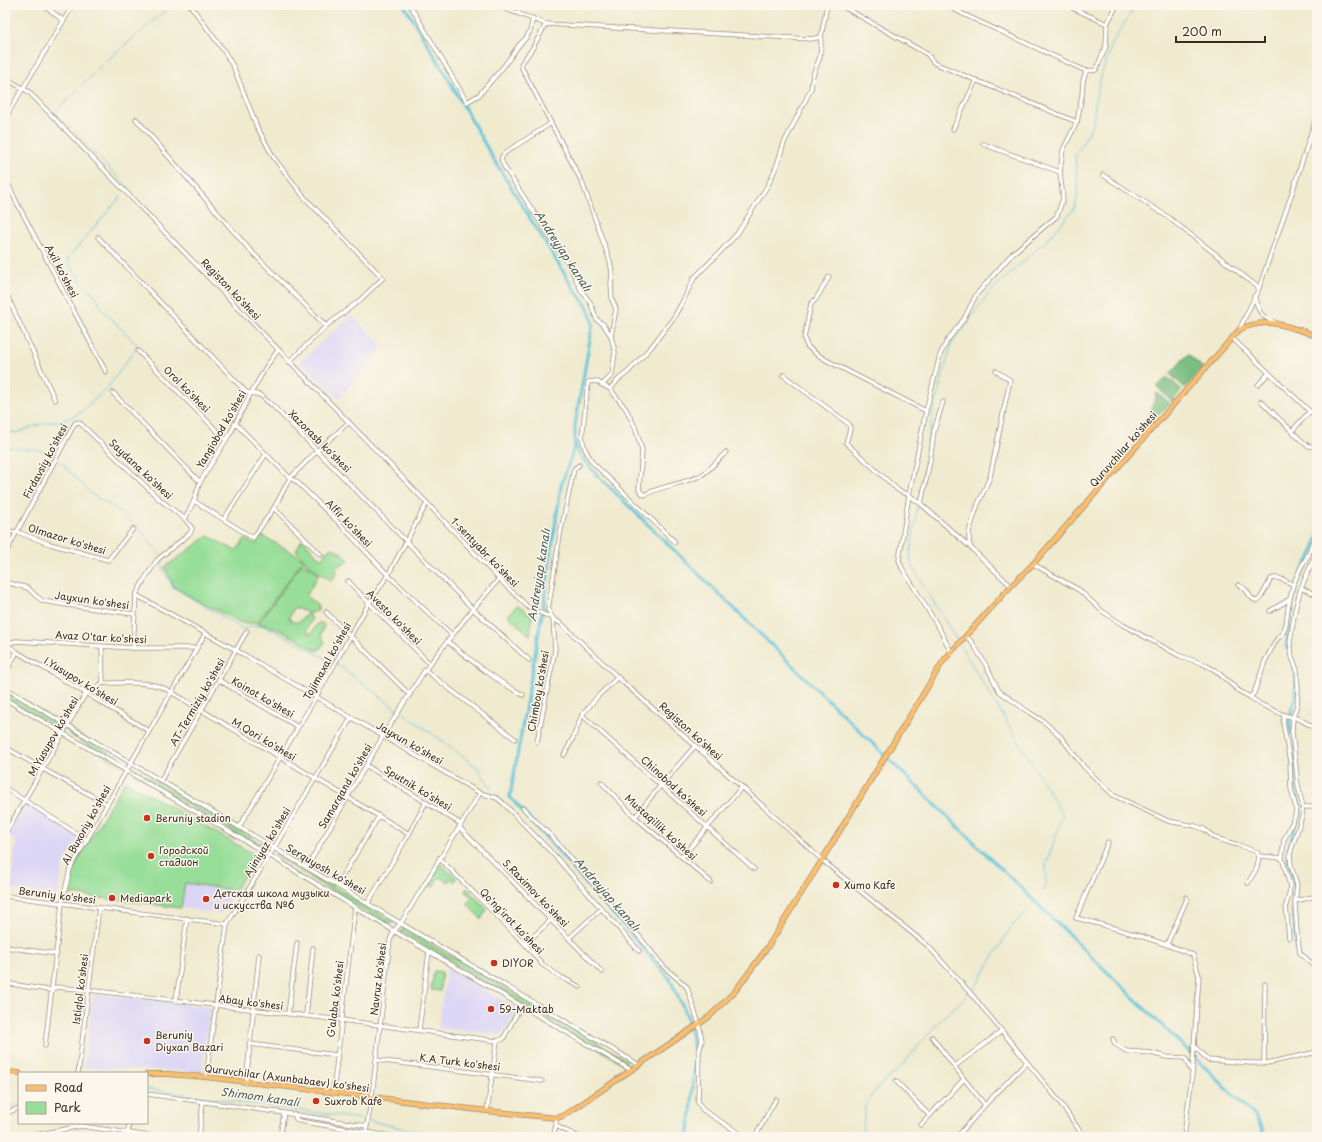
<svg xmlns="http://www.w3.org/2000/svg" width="1322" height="1142" viewBox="0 0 1322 1142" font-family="'Playpen Sans',sans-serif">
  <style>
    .built { fill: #dcd6f6 }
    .green { fill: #97de98; stroke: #69845b }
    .forest { fill: #79bd80; stroke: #5a744f }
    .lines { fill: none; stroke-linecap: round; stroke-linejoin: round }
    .stream { stroke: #5dc4db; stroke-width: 1 }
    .canal { stroke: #5dc4db; stroke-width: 3 }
    .minor-casing { stroke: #968a76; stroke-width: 5 }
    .major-casing { stroke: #968a76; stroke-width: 6 }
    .minor { stroke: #fff; stroke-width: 3.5 }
    .major { stroke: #fbbe6e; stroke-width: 4.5 }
    .poi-dot { fill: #c8321e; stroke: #fbf7ec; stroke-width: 1.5 }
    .labels { text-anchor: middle; stroke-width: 3; stroke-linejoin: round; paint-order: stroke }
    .street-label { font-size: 10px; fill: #3b2a1e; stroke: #fbf7ec }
    .poi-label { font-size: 10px; fill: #3b2a1e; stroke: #fbf7ec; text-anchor: start }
    .water-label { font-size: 11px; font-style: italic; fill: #455857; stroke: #fbf7ec }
  </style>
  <rect width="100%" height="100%" fill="#fbf7ec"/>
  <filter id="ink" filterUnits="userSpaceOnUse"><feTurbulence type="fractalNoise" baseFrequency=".025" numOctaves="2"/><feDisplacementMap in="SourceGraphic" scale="8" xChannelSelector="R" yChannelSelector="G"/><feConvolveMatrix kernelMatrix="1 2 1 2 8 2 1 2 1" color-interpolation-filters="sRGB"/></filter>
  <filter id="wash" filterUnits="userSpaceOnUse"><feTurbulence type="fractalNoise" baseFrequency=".012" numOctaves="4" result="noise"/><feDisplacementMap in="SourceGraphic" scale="16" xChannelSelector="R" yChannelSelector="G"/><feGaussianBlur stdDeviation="0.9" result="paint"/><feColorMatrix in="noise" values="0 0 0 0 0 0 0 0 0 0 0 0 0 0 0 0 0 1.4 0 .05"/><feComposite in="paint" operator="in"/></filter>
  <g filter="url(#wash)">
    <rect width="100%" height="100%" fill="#f0eacf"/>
    <g class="built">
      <polygon points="351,315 383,346 339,399 299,362"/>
      <polygon points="27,804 80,836 63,865 58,896 11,889 16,841 8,835"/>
      <polygon points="185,883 235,890 221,914 181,908"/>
      <polygon points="447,967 517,1009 502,1035 438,1028"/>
      <polygon points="93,994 210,1007 202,1072 83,1067 86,1055"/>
    </g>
    <g class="green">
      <polygon points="261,535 304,559 257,623 242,623 198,601 174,587 165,567 208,536 236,551 245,539 255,544"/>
      <path d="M303 539 318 557 323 558 325 552 332 548C338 549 344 556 349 560L348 562 341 564 335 569 337 571 333 580H331L328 578 320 574 310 565 305 563 304 559 296 551 300 543Z"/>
      <path d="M302 563 306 566H310L315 570 318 576 306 596 318 606V610L310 614 295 607 293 609 289 618 291 621C300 624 300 621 306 614L310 616 312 619 307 630V632L311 634 318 623H321L324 625 321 635 325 642 319 650H315C302 642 273 624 258 624Z"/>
      <polygon points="517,605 532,616 530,635 508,616"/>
      <polygon points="5,690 65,726 62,731 5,697"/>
      <polygon points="71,730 127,763 124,767 69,734"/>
      <polygon points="133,767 264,845 262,849 131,771"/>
      <polygon points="125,781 257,856 235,890 185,883 181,908 69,894 72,869"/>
      <polygon points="277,852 393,922 390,926 275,856"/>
      <polygon points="441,864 457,879 454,882 450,878 448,882 439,877 433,887 429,884"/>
      <polygon points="467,888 487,910 481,919 467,904 472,898 465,891"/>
      <polygon points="403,928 627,1060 625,1065 401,932"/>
      <polygon points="434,971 442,972 440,991 431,990"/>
    </g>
    <g class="forest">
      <polygon points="1188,354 1203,368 1185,388 1170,374"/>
      <polygon points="1167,377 1182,390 1172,401 1157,387"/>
      <polygon points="1157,393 1170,403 1144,430"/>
    </g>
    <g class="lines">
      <g class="stream">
        <polyline points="81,86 104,63 172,5"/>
        <polyline points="61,120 56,114 56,112 78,90"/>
        <polyline points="66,125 70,128"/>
        <polyline points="73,131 79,137"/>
        <polyline points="81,139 97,156"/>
        <polyline points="99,158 126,186 126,189"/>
        <polyline points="5,431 16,433 41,424 64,420 80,413 108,387 138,346 102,309 97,298 81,281 68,262 68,258 121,196"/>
        <polyline points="5,447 40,450 53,456"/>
        <polyline points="58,459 91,494 116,509 140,529 160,555"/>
        <polyline points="919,500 933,411 952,343 990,292 1048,239 1075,208 1078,188 1075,156 1093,124 1096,96 1102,73 1114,40 1136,5"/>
        <polyline points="918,503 910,556 913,568 958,642"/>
        <polyline points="161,561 164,571 173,587 243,629 253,626 264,626 281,634 331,661"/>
        <polyline points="960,645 1063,815 1046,865 1046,887 1043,891"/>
        <polyline points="337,664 397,709"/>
        <polyline points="403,713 444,742 477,767 491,788"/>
        <polyline points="973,991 1010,929 1027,909"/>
        <polyline points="147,1089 367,1120"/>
        <polyline points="5,1110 19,1104"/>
        <polyline points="370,1121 441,1137"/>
        <polyline points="862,1137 865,1105 879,1086 899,1069 942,1018 967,996"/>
      </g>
      <g class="canal">
        <polyline points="404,5 445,73 491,155 574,289 587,306 593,322 575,425 575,445 561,486 544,602 510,797 670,979 687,1016 695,1055 691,1113 688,1137"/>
        <polyline points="575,445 581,457 597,475 1255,1116 1266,1137"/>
        <path d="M1291 658 1288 650 1287 641C1290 624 1292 597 1298 582 1303 568 1314 554 1317 540"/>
        <polyline points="1291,734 1289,719 1295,698 1296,678 1294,667"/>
        <polyline points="1292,752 1295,782 1301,809 1299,816 1291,839 1287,857 1295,886 1293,906 1296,950 1299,957 1317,973"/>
      </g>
    </g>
  </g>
  <g filter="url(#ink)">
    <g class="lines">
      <defs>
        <g id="minor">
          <polyline points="43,5 64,21"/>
          <polyline points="190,5 224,51 234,68 257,127 274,158 304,197 383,278 359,301 326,326 289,362"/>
          <polyline points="410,5 467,102 479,95 504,66 519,45 526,38 530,31 533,18"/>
          <polyline points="495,5 546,24"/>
          <polyline points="840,5 927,54 934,63 1077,122"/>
          <polyline points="946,5 965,15 1086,71"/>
          <polyline points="1066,5 1107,24"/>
          <polyline points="5,78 29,92 427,503 499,579 529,608 548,616 562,624 624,683 742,787 822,860 928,946 973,996 1059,1101 1084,1137"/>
          <polyline points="5,118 73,5"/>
          <polyline points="136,119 249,249 326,326"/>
          <path d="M550 124 506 152C499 159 501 160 505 168L571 269 581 290 590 302 597 320 603 324 611 336"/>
          <polyline points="953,129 976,80"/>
          <polyline points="983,144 1060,172"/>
          <polyline points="1103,175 1168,217 1259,288"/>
          <polyline points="5,177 15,199 106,372"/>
          <polyline points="98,237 246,392 260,395 273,406 473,609 529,660"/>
          <polyline points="829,277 816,299 811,304 804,338 807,346 815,353 828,361 926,411"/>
          <polyline points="5,291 55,400"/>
          <path d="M1254 296C1260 314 1259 315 1276 323"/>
          <polyline points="1239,330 1259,288 1290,199 1317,115"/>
          <polyline points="1232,338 1317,418"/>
          <polyline points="138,351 225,439"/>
          <polyline points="783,375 849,424 850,429 846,443 899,491 909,495 921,504"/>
          <polyline points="602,385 612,375 615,352 611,336 616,309 612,299 611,283 612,273 610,261 582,182 522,68 521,64 532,49 546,24 811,39 821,37"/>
          <polyline points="1258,385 1269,373"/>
          <polyline points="610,389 619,379 628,372 652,346 674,317 684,299 694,278 722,250 737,234 768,185 777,165 784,143 811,89 813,75 820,57 821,46 821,37 827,5"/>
          <polyline points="113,393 200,482"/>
          <polyline points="1261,401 1305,444 1309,446 1317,447"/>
          <polyline points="943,402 934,431 930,461 921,504 970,547 1011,586"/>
          <polyline points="235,423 290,478 297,482 340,524 388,575 452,635"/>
          <polyline points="1292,431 1310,411"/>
          <polyline points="194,501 253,538 274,508 290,478 317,451 349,422"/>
          <polyline points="274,508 321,555"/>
          <polyline points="185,519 194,501 200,482 231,432 251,393 266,367 278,350"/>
          <polyline points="224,519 266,454"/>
          <polyline points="5,531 17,532 50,544 108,560 133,529"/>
          <path d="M675 542 592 462 585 449 582 438 588 382 596 381 610 389 626 409 635 427 642 450 639 490 644 495C661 486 682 484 700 476 708 472 719 459 726 452"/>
          <polyline points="970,546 969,540 969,532 978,504 990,477 1010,380 996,371"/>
          <polyline points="1317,551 1301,588 1295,610 1290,642 1292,657 1297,670 1298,689 1297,705 1293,717 1292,732 1298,785 1303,807 1302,816 1290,854 1291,865 1297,885 1295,903 1297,933 1300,953 1317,968"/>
          <polyline points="5,554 75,423 79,422 158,498 185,519 192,528 191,532 188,535 157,560 144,580 136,595 133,648"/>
          <path d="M1033 564 1079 590 1102 611 1123 625 1180 656 1201 663 1215 670 1239 691 1250 697 1254 693 1265 661 1277 639 1282 635 1286 625 1288 608 1293 585C1287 581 1277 576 1271 579L1260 599 1257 601C1249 599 1250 594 1245 589 1243 587 1240 586 1238 585"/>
          <polyline points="348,581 369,603 430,664"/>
          <polyline points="5,582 28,588 36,596 43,601 67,605 134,614"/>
          <polyline points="1293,585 1301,567 1309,554 1317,526"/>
          <polyline points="1301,588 1317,595"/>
          <polyline points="136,595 236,650 480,793 497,798 504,804 554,855 639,951"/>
          <polyline points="1270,611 1290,599"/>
          <polyline points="326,612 410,695"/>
          <polyline points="966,636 972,642 987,667 999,691 1030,713 1043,721 1060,736 1084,767 1113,795 1168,821 1195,826 1204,829 1215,838 1238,845 1257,852 1259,856"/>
          <path d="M447 641C472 661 495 680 523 695"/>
          <polyline points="6,644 16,641 133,648 196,648"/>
          <polyline points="6,644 17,652 149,731"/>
          <polyline points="102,647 103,683"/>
          <polyline points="951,652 939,628 902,568 899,560 909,495 926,411 940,355 947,341 964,319 976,295 1013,253 1057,216 1063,198 1060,172 1063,150 1077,122 1082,95 1083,81 1086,71 1096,70 1106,46 1107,24 1117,5"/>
          <polyline points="425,670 515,739"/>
          <polyline points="5,674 17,652"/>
          <polyline points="219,680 298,727"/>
          <path d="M103 683C123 683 149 681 166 689L409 834"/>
          <polyline points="5,688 639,1065"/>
          <polyline points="1250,697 1260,704 1284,715 1283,722 1290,762 1291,789 1296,808 1295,816 1284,840 1282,858 1290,886 1289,895 1286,905 1289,938"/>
          <polyline points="5,699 269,855 394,931 631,1070"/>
          <polyline points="582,715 754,869"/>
          <polyline points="1284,715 1299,719 1317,729"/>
          <polyline points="537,742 555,650 553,618 548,610 560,535 574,469 579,465"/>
          <polyline points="5,747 43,769 107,804"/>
          <polyline points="564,755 573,738 582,715 598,696 618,677"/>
          <polyline points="367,766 461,824"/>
          <polyline points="161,780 247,631"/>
          <polyline points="601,782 635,817 711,882"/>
          <polyline points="5,788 87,840"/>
          <polyline points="1303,807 1317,807"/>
          <polyline points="523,808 555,840 581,870 643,941 663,966 687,987 699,1024 702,1041 699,1052 698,1102 703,1110 745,1137"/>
          <polyline points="635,817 661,785 695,746"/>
          <polyline points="239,827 316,697 369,603 388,575 427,503"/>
          <polyline points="459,827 602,972"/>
          <polyline points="5,834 86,693 103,683"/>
          <path d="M1108 842 1076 918C1116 928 1155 939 1193 955L1199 976 1192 1075 1184 1137"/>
          <polyline points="682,857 742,787"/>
          <polyline points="439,858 525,944 543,965 561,977 580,987"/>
          <polyline points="307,867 383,736 425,670 473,609 499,579"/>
          <polyline points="1248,883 1257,868 1259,856 1282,858"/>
          <polyline points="337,885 379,816"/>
          <polyline points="5,896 227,924"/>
          <polyline points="1295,901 1317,896"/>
          <polyline points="368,903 409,834 426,802"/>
          <polyline points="569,938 601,909"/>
          <polyline points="525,944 551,920"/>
          <polyline points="1167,944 1187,899 1186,897"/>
          <polyline points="5,947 57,954"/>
          <polyline points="5,983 48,990 52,990 56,987 88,990 341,1020 497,1041"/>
          <polyline points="176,1001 187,918"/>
          <polyline points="288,1014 297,943"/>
          <polyline points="306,1016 313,948"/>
          <polyline points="419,1030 429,952"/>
          <polyline points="932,1037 964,1079 985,1105"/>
          <path d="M1113 1039 1115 1044 1126 1051 1151 1053 1166 1057 1185 1058C1188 1062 1188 1066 1191 1070"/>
          <polyline points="249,1044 337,1055"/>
          <polyline points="1193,1045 1208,1060 1251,1063 1267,1063 1317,1052"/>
          <polyline points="45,1046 62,903 70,869 205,634"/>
          <polyline points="376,1060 542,1081"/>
          <polyline points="1264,1063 1265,984"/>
          <polyline points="955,1066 1002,1031"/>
          <polyline points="78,1073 99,908"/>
          <polyline points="206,1077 227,924 274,848 351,718"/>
          <polyline points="896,1081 929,1115"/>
          <polyline points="246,1083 259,955"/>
          <polyline points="333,1093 355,908"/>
          <polyline points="147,1094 284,1113 367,1126"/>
          <polyline points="487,1111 497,1041 503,1039 521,1006"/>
          <polyline points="5,1114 19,1108"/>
          <polyline points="294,1114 296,1119 299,1121 396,1137"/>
          <polyline points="921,1125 964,1079"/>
          <polyline points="556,1126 579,1137"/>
          <polyline points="25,1137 81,1126 157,1137"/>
          <polyline points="127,1137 129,1123"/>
          <polyline points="199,1137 203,1102"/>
          <polyline points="280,1137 284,1113"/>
          <polyline points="365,1137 372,1096 390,940 394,931 401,923 480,793"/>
          <polyline points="553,1137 556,1126 556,1118"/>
          <polyline points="755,1137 776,1099"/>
          <polyline points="957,1137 985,1105 1027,1062"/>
        </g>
        <g id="major">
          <polyline points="5,1072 19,1073"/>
          <path d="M147 1074H168L206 1077 487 1111 556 1118 563 1116 574 1109 709 1017 736 990 767 948 822 860 944 660 1011 586 1033 564 1239 330C1267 315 1289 327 1317 336"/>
        </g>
      </defs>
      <use href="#minor" class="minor-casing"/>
      <use href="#major" class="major-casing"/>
      <use href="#minor" class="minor"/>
      <use href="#major" class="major"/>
    </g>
  </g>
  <g class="poi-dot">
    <circle cx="147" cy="818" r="4"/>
    <circle cx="151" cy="856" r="4"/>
    <circle cx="836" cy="885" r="4"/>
    <circle cx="112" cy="898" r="4"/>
    <circle cx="206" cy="899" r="4"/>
    <circle cx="494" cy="963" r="4"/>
    <circle cx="491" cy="1009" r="4"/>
    <circle cx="147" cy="1041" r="4"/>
    <circle cx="316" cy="1101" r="4"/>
  </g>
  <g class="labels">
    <g class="street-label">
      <text transform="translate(62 271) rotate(62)" y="4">Axil ko'shesi</text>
      <text transform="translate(231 289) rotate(46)" y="4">Registon ko'shesi</text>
      <text transform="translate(187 389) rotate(45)" y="4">Orol ko'shesi</text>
      <text transform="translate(221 429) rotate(-60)" y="4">Yangiobod ko'shesi</text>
      <text transform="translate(320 441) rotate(45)" y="4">Xazorasb ko'shesi</text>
      <text transform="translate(1123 449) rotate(-49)" y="4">Quruvchilar ko'shesi</text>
      <text transform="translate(45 461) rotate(-62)" y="4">Firdavsiy ko'shesi</text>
      <text transform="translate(141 469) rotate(43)" y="4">Saydana ko'shesi</text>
      <text transform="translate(349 523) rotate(46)" y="4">Alfir ko'shesi</text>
      <text transform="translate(67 539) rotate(17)" y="4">Olmazor ko'shesi</text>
      <text transform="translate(485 552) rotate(46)" y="4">1-sentyabr ko'shesi</text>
      <text transform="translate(92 600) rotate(8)" y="4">Jayxun ko'shesi</text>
      <text transform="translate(394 617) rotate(45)" y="4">Avesto ko'shesi</text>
      <text transform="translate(101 637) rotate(3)" y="4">Avaz O'tar ko'shesi</text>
      <text transform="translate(327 661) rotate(-61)" y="4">Tojimaxal ko'shesi</text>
      <text transform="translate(81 681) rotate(31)" y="4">I.Yusupov ko'shesi</text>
      <text transform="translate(538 691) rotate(-80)" y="4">Chimboy ko'shesi</text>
      <text transform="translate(263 697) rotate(30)" y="4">Koinot ko'shesi</text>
      <text transform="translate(197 702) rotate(-60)" y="4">AT-Termiziy ko'shesi</text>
      <text transform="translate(691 731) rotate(42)" y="4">Registon ko'shesi</text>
      <text transform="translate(53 736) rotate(-60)" y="4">M.Yusupov ko'shesi</text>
      <text transform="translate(264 739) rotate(31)" y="4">M.Qori ko'shesi</text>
      <text transform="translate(410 743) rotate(30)" y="4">Jayxun ko'shesi</text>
      <text transform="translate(345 786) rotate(-60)" y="4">Samarqand ko'shesi</text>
      <text transform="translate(674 786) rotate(42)" y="4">Chinobod ko'shesi</text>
      <text transform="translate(418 788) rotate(31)" y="4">Sputnik ko'shesi</text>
      <text transform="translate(86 825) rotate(-61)" y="4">Al Buxoriy ko'shesi</text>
      <text transform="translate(661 827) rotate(42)" y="4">Mustaqillik ko'shesi</text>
      <text transform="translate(267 842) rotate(-59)" y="4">Ajiniyaz ko'shesi</text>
      <text transform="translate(326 869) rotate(30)" y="4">Serquyosh ko'shesi</text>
      <text transform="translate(536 893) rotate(46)" y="4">S.Raximov ko'shesi</text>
      <text transform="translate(57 895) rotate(7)" y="4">Beruniy ko'shesi</text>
      <text transform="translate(512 921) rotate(46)" y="4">Qo'ng'irot ko'shesi</text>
      <text transform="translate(378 979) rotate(-83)" y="4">Navruz ko'shesi</text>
      <text transform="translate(80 989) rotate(-83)" y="4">Istiqlol ko'shesi</text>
      <text transform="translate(335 999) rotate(-83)" y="4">G'alaba ko'shesi</text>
      <text transform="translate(251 1002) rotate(7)" y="4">Abay ko'shesi</text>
      <text transform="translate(460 1062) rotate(7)" y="4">K.A Turk ko'shesi</text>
      <text transform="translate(287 1078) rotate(7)" y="4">Quruvchilar (Axunbabaev) ko'shesi</text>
    </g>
    <g class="poi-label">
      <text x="155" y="822">Beruniy stadion</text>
      <text x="159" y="854">Городской<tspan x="159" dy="12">стадион</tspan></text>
      <text x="844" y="889">Xumo Kafe</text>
      <text x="214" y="897">Детская школа музыки<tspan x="214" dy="12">и искусства №6</tspan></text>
      <text x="120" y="902">Mediapark</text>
      <text x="502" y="967">DIYOR</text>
      <text x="499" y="1013">59-Maktab</text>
      <text x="155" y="1039">Beruniy<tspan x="155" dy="12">Diyxan Bazari</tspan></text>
      <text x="324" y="1105">Suxrob Kafe</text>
    </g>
    <g class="water-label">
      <text transform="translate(563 251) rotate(57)" y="4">Andreyjap kanalı</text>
      <text transform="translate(539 575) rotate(-81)" y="4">Andreyjap kanalı</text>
      <text transform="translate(607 894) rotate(49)" y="4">Andreyjap kanalı</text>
      <text transform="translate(260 1097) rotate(8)" y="4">Shimom kanali</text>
    </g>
  </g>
  <rect width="1322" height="1142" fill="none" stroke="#fbf7ec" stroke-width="20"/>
  <rect x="18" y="1072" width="130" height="52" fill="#fbf7ec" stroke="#aea59a"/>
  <rect x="26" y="1085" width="20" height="6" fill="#fbbe6e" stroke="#aea59a"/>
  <text x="54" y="1092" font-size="12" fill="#3b2a1e">Road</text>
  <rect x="26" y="1102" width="20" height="12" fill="#97de98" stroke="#aea59a"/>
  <text x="54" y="1112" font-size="12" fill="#3b2a1e">Park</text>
  <path d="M1176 36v6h89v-6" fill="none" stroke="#3b2a1e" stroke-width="2"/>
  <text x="1182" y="36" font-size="12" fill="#3b2a1e" stroke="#fbf7ec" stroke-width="3" paint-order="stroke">200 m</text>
</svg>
